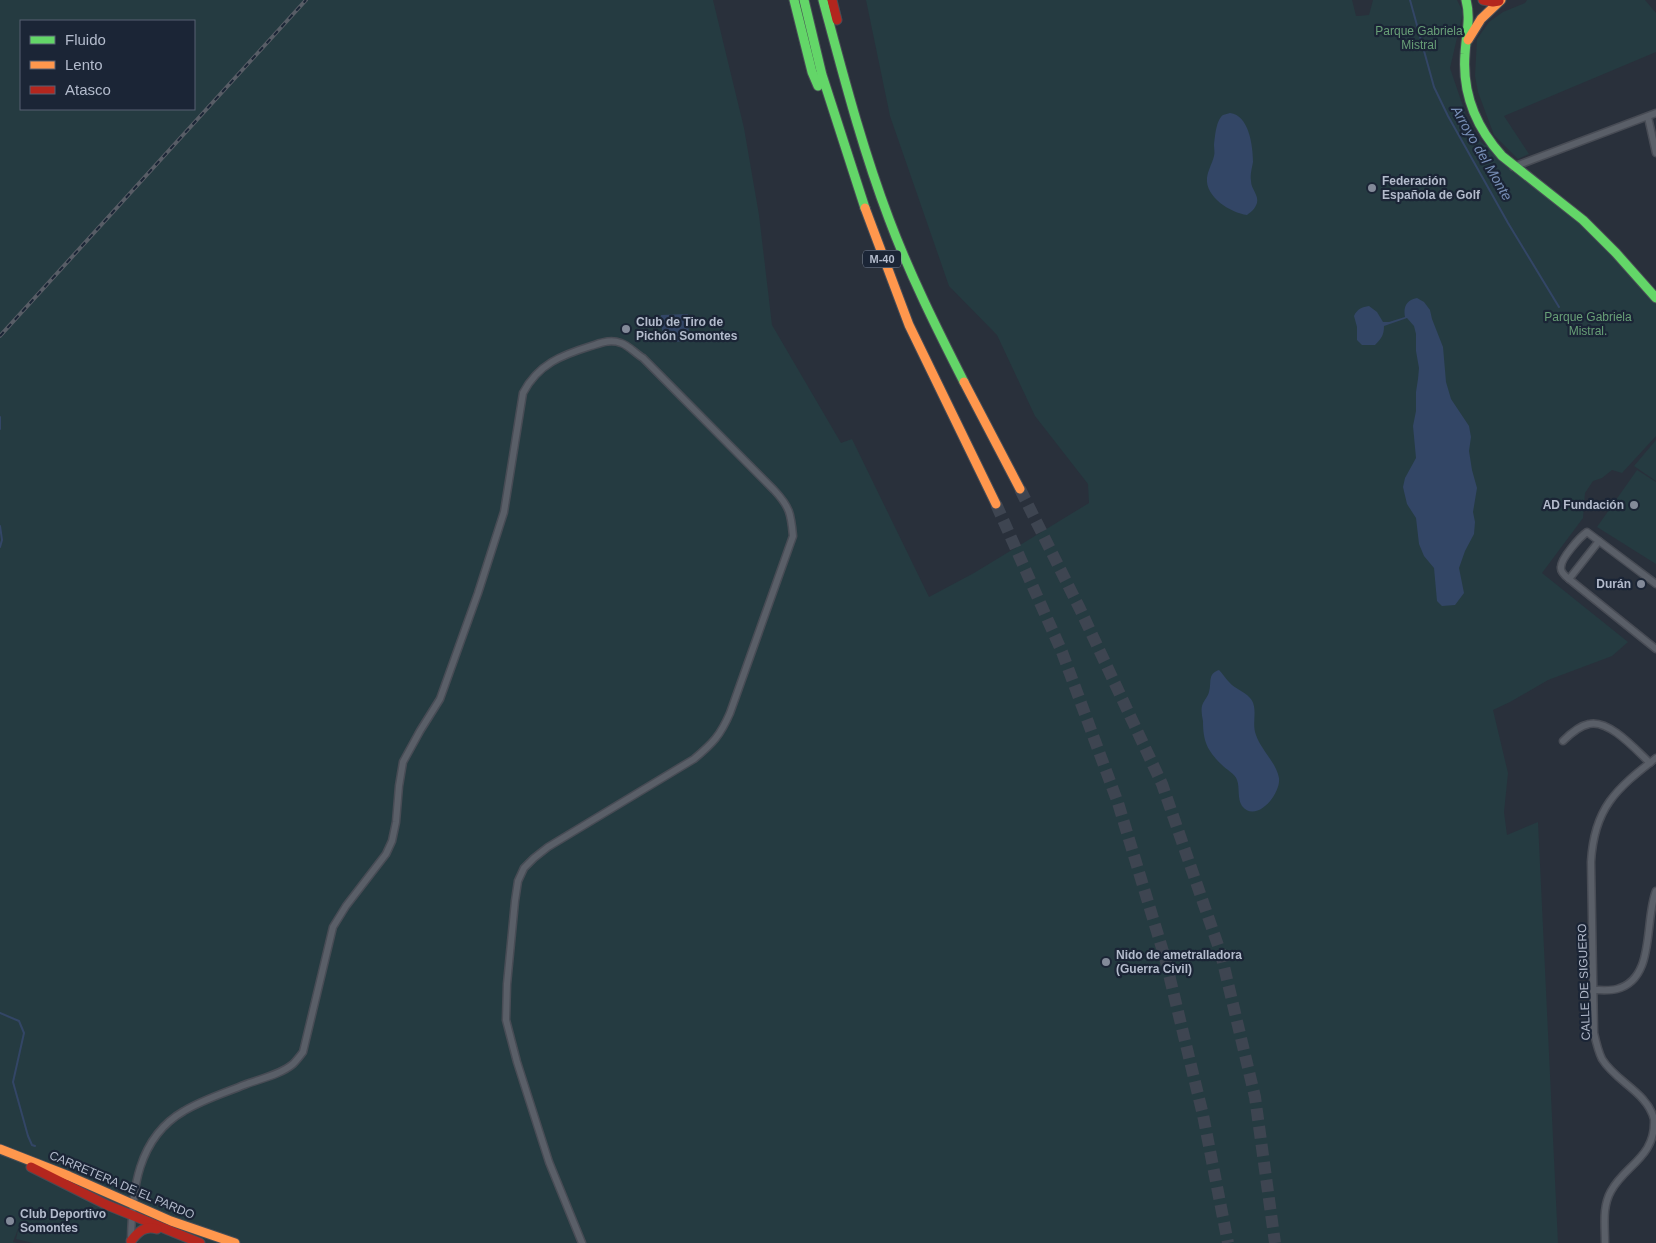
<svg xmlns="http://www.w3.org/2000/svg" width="1656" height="1243" viewBox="0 0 1656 1243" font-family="Helvetica,sans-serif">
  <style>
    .green { fill: #253b41; fill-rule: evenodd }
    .water { fill: #334666 }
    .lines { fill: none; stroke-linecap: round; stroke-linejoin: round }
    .stream { stroke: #334666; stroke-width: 2 }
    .highway-tunnel { stroke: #3e4551; stroke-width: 12; stroke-dasharray: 12 6; stroke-linecap: butt }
    .street-casing { stroke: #484c55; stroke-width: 9 }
    .fast-casing { stroke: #484c55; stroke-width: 11 }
    .slow-casing { stroke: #484c55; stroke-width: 11 }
    .jam-casing { stroke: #484c55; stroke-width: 11 }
    .street { stroke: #5a5f68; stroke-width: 6 }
    .fast { stroke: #63d668; stroke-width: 9 }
    .slow { stroke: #ff974d; stroke-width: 9 }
    .jam { stroke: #b3261e; stroke-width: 9 }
    .rail-casing { stroke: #585d66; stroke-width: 4 }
    .rail { stroke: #1b2536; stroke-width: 2; stroke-dasharray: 5.5; stroke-linecap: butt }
    .poi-dot { fill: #838a99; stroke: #1b2536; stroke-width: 2 }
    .labels { text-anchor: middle; stroke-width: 4.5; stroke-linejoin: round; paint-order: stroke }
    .shield { fill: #1b2536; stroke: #858e9f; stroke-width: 1 }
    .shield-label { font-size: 11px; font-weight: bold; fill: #b3bbcc }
    .park-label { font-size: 12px; fill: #689f77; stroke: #1b2536 }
    .poi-label { font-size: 12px; font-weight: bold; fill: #b3bbcc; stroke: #1b2536; text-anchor: start }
    .street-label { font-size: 12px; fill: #b3bbcc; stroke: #1b2536 }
    .water-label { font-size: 14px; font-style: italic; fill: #778eb6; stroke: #1b2536 }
  </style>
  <rect width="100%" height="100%" fill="#29303b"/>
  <g class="green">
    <path d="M0 0H713L744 128 759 215 772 325 841 443 852 439 929 597 974 573 1089 503 1088 484 1035 416 997 335 949 286 890 116 866 0H1352L1356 16H1358L1369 15 1373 0H1457L1463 12 1450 68 1472 133 1484 145 1493 143 1570 209 1656 301V436L1622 473 1612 470 1602 478 1593 481 1585 493 1583 518 1542 573 1628 642 1612 656 1548 680 1510 702 1493 710 1508 773 1504 812 1507 835 1538 822 1558 1243H33L16 1239 19 1226 13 1242 18 1243H0ZM21 21H194V109H21Z"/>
    <polygon points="1527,0 1645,0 1656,13 1656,52 1504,116 1529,154 1518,159 1494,135 1478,92 1475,76 1477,39 1489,22 1503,12 1525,3"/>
    <polygon points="1656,440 1656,481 1634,466"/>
    <polygon points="1637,470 1656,482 1656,564 1597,527"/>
  </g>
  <g class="water">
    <path d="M1230 113C1249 115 1253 146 1253 162 1252 168 1250 174 1251 181 1251 189 1259 195 1257 203 1255 209 1251 212 1247 215 1231 213 1205 197 1207 178 1208 170 1212 164 1214 156 1215 153 1214 148 1214 145 1215 137 1216 120 1223 115 1225 114 1228 114 1230 113Z"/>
    <path d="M1417 298 1424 302 1430 310 1432 319 1443 347 1446 382 1451 399 1469 426 1471 437 1469 451 1472 470 1477 488 1473 512 1475 522 1474 534 1465 551 1459 568 1464 593 1455 605 1442 606 1437 601 1434 568 1424 556 1419 544 1416 518 1407 504 1403 487 1405 478 1416 458 1413 426 1416 411V392L1418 379 1419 368 1416 351V334L1414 326 1407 318 1384 326C1384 335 1381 339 1375 345H1362L1357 340V327L1354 316C1357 309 1362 307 1369 306L1377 312 1383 322H1389L1405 317C1403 306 1407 300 1417 298Z"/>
    <polygon points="688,314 689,341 673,342 672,331 662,331 661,315"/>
    <path d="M1219 670C1223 674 1225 678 1229 682 1235 689 1244 691 1250 698 1259 708 1251 723 1256 735 1261 750 1276 762 1279 778 1281 794 1256 824 1242 806 1237 798 1240 788 1237 780 1235 773 1226 770 1221 764 1207 750 1203 741 1203 721 1202 716 1201 710 1202 706 1203 701 1208 697 1209 692 1212 683 1207 674 1219 670Z"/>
  </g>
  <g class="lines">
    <g class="stream">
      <polyline points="1410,0 1434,87 1448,116 1508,223 1559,307"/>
      <polyline points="0,417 0,429"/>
      <polyline points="0,526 2,540 0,547"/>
      <polyline points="0,1013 19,1021 24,1033 13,1082 28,1136 32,1145 35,1146"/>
    </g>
    <g class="highway-tunnel">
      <polyline points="1020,489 1080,609 1162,784 1221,954 1255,1097 1275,1243"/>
      <polyline points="996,504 1062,652 1118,803 1165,958 1203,1115 1228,1243"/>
    </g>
    <defs>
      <g id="street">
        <polyline points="1648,117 1656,153"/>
        <polyline points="1513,167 1656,113"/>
        <polyline points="1569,579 1599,541"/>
        <path d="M1656 584 1587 532C1580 537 1561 558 1561 567 1560 572 1565 576 1569 579L1656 649"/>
        <path d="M1563 741C1570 734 1579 726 1589 724 1609 719 1636 750 1650 763"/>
        <path d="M1594 990C1601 990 1610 991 1617 989 1656 979 1644 920 1656 891"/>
        <path d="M131 1240C132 1191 137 1138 184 1111 202 1100 224 1093 244 1085 259 1079 280 1075 293 1064 297 1060 300 1056 303 1052L333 927 346 906 386 854 392 841 396 822 399 786 403 762 420 731 440 699 478 593 504 512 523 393C538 364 562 355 591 346 601 343 610 339 621 343 628 345 636 354 643 358L774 490C790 507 791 514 793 536L730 713C720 736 713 743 694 759L548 847 534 858 524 868 518 881 515 901 507 984 506 1020 517 1062 549 1162 582 1243"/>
        <path d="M1605 1243C1605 1225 1602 1207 1611 1191 1625 1165 1656 1157 1654 1119 1647 1092 1616 1082 1602 1059 1598 1051 1596 1042 1594 1033L1591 862C1594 808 1616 789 1656 758"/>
      </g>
      <g id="fast">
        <polyline points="794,0 812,72 818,86"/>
        <polyline points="804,0 822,75 865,208"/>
        <path d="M823 0C843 74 862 148 889 219 910 275 937 329 964 382"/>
        <path d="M1466 0C1471 18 1466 35 1465 54 1462 93 1476 127 1502 156L1583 220 1616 253 1656 298"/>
      </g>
      <g id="slow">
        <polyline points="1468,40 1481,19 1501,0"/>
        <polyline points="865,208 909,325 996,504"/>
        <polyline points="964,382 1020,489"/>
        <polyline points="0,1149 69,1176 171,1221 235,1243"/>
      </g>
      <g id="jam">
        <polyline points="832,0 837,20"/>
        <polyline points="1483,0 1493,2 1499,1"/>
        <polyline points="31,1167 107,1205 200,1243"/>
        <path d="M131 1241C138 1232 145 1225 157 1229"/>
      </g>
    </defs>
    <use href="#street" class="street-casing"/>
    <use href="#fast" class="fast-casing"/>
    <use href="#slow" class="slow-casing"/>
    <use href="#jam" class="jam-casing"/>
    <use href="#street" class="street"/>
    <use href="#fast" class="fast"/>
    <use href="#slow" class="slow"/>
    <use href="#jam" class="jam"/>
    <defs>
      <polyline id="rail" points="0,336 306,0"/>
    </defs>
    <use href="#rail" class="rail-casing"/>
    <use href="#rail" class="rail"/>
  </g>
  <g class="poi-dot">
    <circle cx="1372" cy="188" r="5"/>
    <circle cx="626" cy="329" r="5"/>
    <circle cx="1634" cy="505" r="5"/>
    <circle cx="1641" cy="584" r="5"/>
    <circle cx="1106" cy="962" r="5"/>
    <circle cx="10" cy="1221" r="5"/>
  </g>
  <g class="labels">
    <rect class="shield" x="863" y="250.5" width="38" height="17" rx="4"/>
    <g class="shield-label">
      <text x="882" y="263">M-40</text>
    </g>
    <g class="park-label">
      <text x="1419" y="35">Parque Gabriela<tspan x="1419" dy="14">Mistral</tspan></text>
      <text x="1588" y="321">Parque Gabriela<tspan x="1588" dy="14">Mistral.</tspan></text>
    </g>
    <g class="poi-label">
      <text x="1382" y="185">Federación<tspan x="1382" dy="14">Española de Golf</tspan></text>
      <text x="636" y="326">Club de Tiro de<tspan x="636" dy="14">Pichón Somontes</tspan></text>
      <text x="1624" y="509" text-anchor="end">AD Fundación</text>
      <text x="1631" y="588" text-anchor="end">Durán</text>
      <text x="1116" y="959">Nido de ametralladora<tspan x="1116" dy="14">(Guerra Civil)</tspan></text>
      <text x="20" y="1218">Club Deportivo<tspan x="20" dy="14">Somontes</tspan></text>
    </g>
    <g class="street-label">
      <text transform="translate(1584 982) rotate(-92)" y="4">CALLE DE SIGUERO</text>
      <text transform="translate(122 1185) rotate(23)" y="4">CARRETERA DE EL PARDO</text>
    </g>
    <g class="water-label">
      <text transform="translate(1482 153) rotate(60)" y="5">Arroyo del Monte</text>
    </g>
  </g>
  <rect x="20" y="20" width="175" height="90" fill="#1b2536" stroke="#586172"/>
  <rect x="30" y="36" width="25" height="8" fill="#63d668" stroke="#586172"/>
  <text x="65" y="45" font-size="15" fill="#b3bbcc">Fluido</text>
  <rect x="30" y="61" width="25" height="8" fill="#ff974d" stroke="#586172"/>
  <text x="65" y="70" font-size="15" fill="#b3bbcc">Lento</text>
  <rect x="30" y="86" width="25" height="8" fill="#b3261e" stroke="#586172"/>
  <text x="65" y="95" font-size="15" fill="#b3bbcc">Atasco</text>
</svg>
